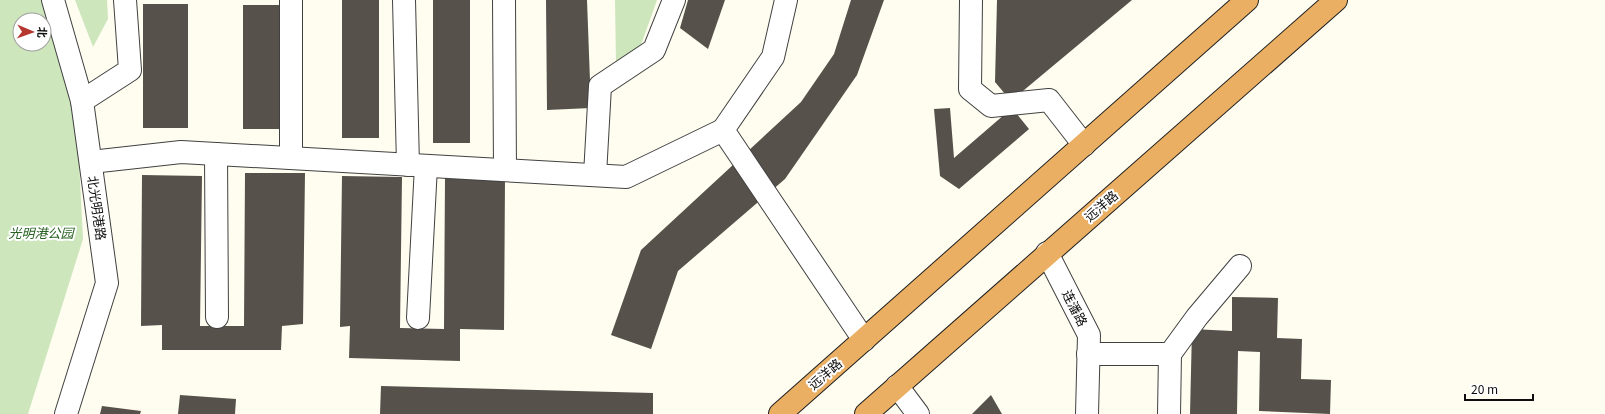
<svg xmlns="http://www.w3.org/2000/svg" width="1605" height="414" viewBox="0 0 1605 414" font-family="Georgia,'Noto Sans SC',serif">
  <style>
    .green { fill: #cde6bc; fill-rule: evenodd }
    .building { fill: #56514b }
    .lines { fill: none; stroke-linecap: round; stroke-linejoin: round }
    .minor-casing { stroke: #414141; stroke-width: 24 }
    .highway-casing { stroke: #1f1f1f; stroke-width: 24 }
    .minor { stroke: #fff; stroke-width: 22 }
    .highway { stroke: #eaaf62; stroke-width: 22 }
    .labels { text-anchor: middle; stroke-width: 4; stroke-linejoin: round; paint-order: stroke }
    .street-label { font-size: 13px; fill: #0e0e0e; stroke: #fff }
    .park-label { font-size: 13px; font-style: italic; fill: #296222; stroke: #fff }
  </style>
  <rect width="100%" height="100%" fill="#fefdf0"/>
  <g class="green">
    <path d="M0 0H42L77 123 83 239 28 414H0ZM20 20H44V44H20Z"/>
    <polygon points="75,0 107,0 108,19 93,47"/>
    <polygon points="615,0 657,0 641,45 616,64"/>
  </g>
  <g class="building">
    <rect x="342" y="0" width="37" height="138"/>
    <rect x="433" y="0" width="37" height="143"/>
    <polygon points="546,0 587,0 591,108 547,110"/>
    <polygon points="688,0 725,0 708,49 680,28"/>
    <polygon points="851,0 884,0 857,75 785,179 678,271 651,349 611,335 641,250 801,102 834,54"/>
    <polygon points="997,0 1132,0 1011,101 995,82"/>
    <rect x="143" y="4" width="45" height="124"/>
    <rect x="243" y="5" width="45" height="124"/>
    <polygon points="950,108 954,158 1012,108 1029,129 959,189 940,176 934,109"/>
    <polygon points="245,173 305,173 303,324 282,326 281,350 162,350 162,325 141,326 142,175 202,176 200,326 244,326"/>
    <polygon points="342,176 402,177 400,328 444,329 445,178 505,179 504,330 460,329 460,361 349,358 350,326 340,327"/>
    <polygon points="1232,297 1278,298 1277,338 1302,339 1301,379 1331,380 1330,414 1259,411 1260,352 1238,351 1237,414 1190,414 1192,329 1232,331"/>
    <polygon points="381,386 653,393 653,414 380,414"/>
    <polygon points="180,395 236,399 235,414 178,414"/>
    <polygon points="991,395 1002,414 972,414"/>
    <polygon points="102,406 141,411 140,414 100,414"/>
  </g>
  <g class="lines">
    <defs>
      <g id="minor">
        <polyline points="53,0 82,101 107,283 66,414"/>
        <polyline points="291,0 291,158"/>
        <polyline points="404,0 408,165"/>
        <polyline points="504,0 505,170"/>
        <polyline points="786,0 773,57 723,130 864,340"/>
        <polyline points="971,0 970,89 991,106 1049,100 1084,145"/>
        <polyline points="82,101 130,70 125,0"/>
        <polyline points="216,154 217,317"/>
        <polyline points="91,162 181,152 626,177 723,130"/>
        <polyline points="595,175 600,86 654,50 674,0"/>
        <polyline points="1047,253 1089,335 1087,414"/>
        <polyline points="418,318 426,166"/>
        <polyline points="1088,354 1170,354 1169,414"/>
        <polyline points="1170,354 1197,317 1240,266"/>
        <polyline points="897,386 918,414"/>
      </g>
      <g id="highway">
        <polyline points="780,414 1247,0"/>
        <polyline points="866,414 1336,0"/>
      </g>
    </defs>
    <use href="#minor" class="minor-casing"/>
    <use href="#highway" class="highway-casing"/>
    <use href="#minor" class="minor"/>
    <use href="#highway" class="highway"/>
  </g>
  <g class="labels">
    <g class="street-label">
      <text transform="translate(1101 206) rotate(-41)" y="5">远洋路</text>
      <text transform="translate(97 208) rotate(82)" y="5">北光明港路</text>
      <text transform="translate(1075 308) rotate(63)" y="5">连潘路</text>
      <text transform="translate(825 374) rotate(-41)" y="5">远洋路</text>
    </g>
    <g class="park-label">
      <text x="41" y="238">光明港公园</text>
    </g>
  </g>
  <g transform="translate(32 32) rotate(92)"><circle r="19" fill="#ffffff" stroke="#9f9f9f"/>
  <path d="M0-3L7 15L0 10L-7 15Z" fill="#b5372f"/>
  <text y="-6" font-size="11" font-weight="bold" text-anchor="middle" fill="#0e0e0e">北</text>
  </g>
  <path d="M1465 394v6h68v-6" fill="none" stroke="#0e0e0e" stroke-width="2"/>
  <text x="1471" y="394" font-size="12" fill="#0e0e0e" stroke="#ffffff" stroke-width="3" paint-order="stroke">20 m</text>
</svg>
